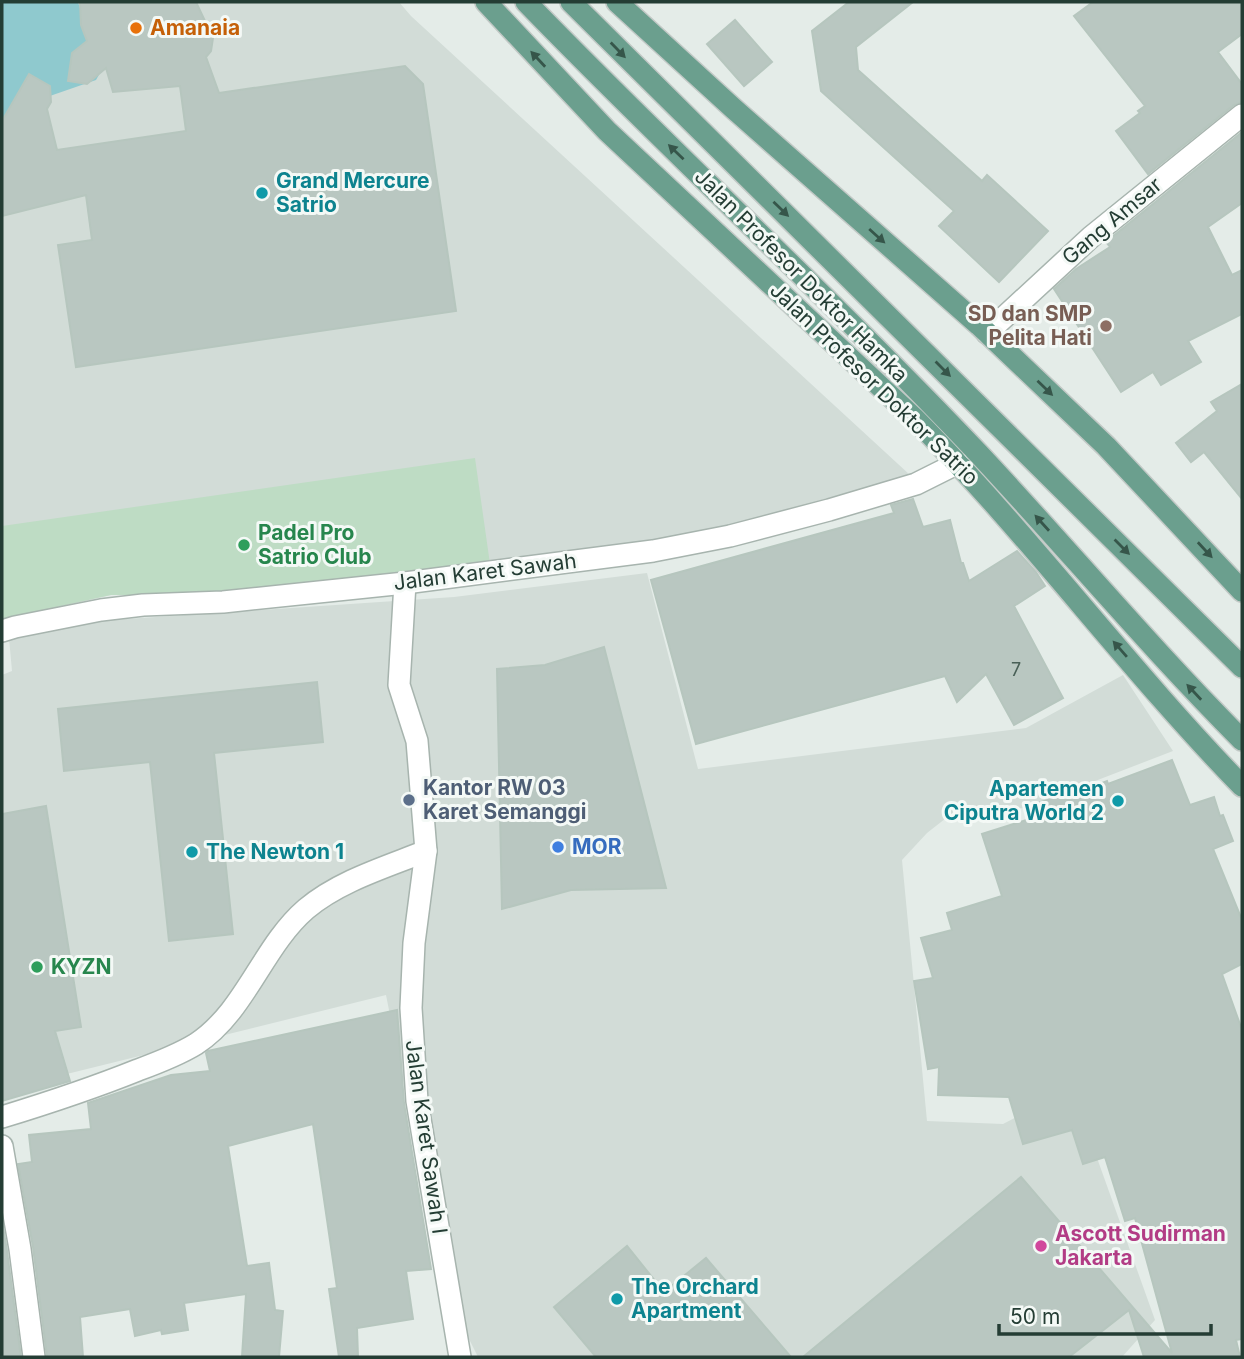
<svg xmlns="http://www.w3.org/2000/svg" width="1244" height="1359" viewBox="0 0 1244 1359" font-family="Inter,sans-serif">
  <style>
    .built { fill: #d2dcd7 }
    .green { fill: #bedcc4 }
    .water { fill: #8fc9ce }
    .building { fill: #b9c7c1; stroke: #b6c6be; stroke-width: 2 }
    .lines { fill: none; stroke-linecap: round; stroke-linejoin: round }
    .minor-casing { stroke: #a7b4ae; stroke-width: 24 }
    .major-casing { stroke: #c2c9c6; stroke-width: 24 }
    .minor { stroke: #fff; stroke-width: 21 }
    .major { stroke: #6b9f8e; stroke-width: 21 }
    .oneway { fill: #36564a }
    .food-dot { fill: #e8710a; stroke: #f4f9f6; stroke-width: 2.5 }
    .culture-dot { fill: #0f9aa8; stroke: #f4f9f6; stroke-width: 2.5 }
    .education-dot { fill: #8d6e63; stroke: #f4f9f6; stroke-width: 2.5 }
    .leisure-dot { fill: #2e9e5b; stroke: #f4f9f6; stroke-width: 2.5 }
    .service-dot { fill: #5c6f8a; stroke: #f4f9f6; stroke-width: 2.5 }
    .shop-dot { fill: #3f7fe0; stroke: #f4f9f6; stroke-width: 2.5 }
    .hotel-dot { fill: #d1479c; stroke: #f4f9f6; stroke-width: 2.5 }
    .labels { text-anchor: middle; stroke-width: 6; stroke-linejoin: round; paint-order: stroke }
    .number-label { font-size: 18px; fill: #496057 }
    .food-label { font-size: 21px; font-weight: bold; fill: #c56008; stroke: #f4f9f6; text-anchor: start }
    .culture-label { font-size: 21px; font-weight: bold; fill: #0d838f; stroke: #f4f9f6; text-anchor: start }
    .street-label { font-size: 21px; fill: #243d34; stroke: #f4f9f6 }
    .education-label { font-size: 21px; font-weight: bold; fill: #785e54; stroke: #f4f9f6; text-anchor: end }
    .leisure-label { font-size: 21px; font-weight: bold; fill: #27864d; stroke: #f4f9f6; text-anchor: start }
    .service-label { font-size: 21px; font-weight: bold; fill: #4e5e75; stroke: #f4f9f6; text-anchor: start }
    .shop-label { font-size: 21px; font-weight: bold; fill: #366cbe; stroke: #f4f9f6; text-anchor: start }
    .hotel-label { font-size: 21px; font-weight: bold; fill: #b23c85; stroke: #f4f9f6; text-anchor: start }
  </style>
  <rect width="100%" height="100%" fill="#e4ece8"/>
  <g class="built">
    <polygon points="2,2 399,2 411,16 910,475 733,525 647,542 490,564 185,595 111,595 2,619"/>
    <polygon points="647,573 698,769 1026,728 1123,675 1173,751 1025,808 955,811 927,833 902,860 927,1121 1003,1124 1072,1088 1155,1320 1122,1357 478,1357 445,1291 386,995 2,1090 2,675 12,671 8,627 454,597"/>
  </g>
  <polygon class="green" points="475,458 490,564 185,595 111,595 2,619 2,526"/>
  <polygon class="water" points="2,2 78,2 100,73 96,80 47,97 32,122 2,132"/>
  <g class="building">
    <polygon points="80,2 196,2 213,38 211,51 206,57 219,93 405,66 423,84 456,311 76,367 58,245 92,240 86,195 2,216 2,121 29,74 50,86 51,102 47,109 57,150 186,131 180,86 113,92 106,68 87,84 68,81 72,53 87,41 81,25"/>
    <polygon points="849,2 913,2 856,47 858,70 982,181 987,175 1048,231 999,282 939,226 954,211 821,91 812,31"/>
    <polygon points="1093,2 1242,2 1242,34 1218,52 1242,84 1242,102 1234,105 1148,174 1116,131 1140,113 1138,111 1145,106 1074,16"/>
    <polygon points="735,20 772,62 744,86 707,44"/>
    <polygon points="1242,132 1242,203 1208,227 1232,275 1242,270 1242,314 1188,341 1201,362 1161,385 1153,372 1121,392 1054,289 1076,269 1110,247 1106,242"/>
    <polygon points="1242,384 1242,499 1204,452 1191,462 1176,443 1217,411 1211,402"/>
    <polygon points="913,499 923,527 950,520 961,563 963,563 969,581 1017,551 1036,572 1045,586 1014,606 1063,698 1014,725 986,674 957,702 945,676 696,744 651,580 894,513 891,505"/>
    <polygon points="604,647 666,888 571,890 502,909 497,669 545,665"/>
    <polygon points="317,682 323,742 214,753 233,934 169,941 150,762 64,771 58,709"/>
    <polygon points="1172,760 1190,805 1214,797 1220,816 1223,815 1233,841 1213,849 1242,920 1242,964 1222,974 1242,1030 1242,1339 1236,1340 1240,1357 1144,1357 1129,1310 1069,1357 803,1357 1021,1177 1172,1353 1135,1218 1125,1221 1105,1157 1083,1164 1072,1130 1023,1144 1009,1097 938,1095 939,1067 928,1069 914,981 933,978 921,938 952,930 947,913 1002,896 982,834 1039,816 1035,804 1070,793 1071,795 1107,781 1108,784"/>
    <polygon points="46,806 81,1027 55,1031 70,1081 2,1101 2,814"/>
    <polygon points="397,1010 404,1103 431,1269 406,1271 413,1319 357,1328 358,1357 339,1357 329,1289 337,1288 313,1124 228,1146 247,1266 269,1263 275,1310 283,1311 279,1357 242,1357 246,1294 184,1303 188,1330 162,1334 161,1330 135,1336 130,1309 80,1317 83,1357 47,1357 33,1247 18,1164 32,1162 29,1135 91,1129 88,1103 171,1075 210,1071 206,1053 208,1051"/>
    <polygon points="2,1221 7,1251 21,1357 2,1357"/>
    <polygon points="627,1246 664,1292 706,1258 791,1357 596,1357 554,1307"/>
  </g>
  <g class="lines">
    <defs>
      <g id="minor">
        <polyline points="987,333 1091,237 1242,115"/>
        <polyline points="405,583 399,685 417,741 426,851 414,943 411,1008 417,1101 460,1357"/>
        <polyline points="2,631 15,627 101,610 143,605 223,602 405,583 653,551 730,536 829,510 916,484 958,463"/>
        <path d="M2 1117C48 1103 93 1088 138 1070 157 1063 178 1055 196 1044 246 1011 262 947 306 909 339 881 386 867 426 851"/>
        <polyline points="2,1146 20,1249 34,1357"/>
      </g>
      <g id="major">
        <path d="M486 2 607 131 914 418C1030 535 1127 668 1242 786"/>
        <path d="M526 2C674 155 831 298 978 453 1067 548 1150 648 1242 740"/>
        <polyline points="571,2 1242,667"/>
        <polyline points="617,2 734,109 979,325 1106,446 1242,591"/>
      </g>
    </defs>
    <use href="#minor" class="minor-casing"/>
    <use href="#major" class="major-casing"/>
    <use href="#minor" class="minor"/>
    <use href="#major" class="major"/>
  </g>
  <defs><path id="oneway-solid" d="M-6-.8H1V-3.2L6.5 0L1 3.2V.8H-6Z" transform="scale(1.75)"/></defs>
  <g class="oneway">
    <use href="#oneway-solid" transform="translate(618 50) rotate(46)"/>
    <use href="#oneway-solid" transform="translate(538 59) rotate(-133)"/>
    <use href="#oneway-solid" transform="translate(676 152) rotate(-136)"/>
    <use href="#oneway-solid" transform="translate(781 209) rotate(44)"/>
    <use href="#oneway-solid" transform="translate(877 236) rotate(42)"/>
    <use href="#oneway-solid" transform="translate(943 369) rotate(45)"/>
    <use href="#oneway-solid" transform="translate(1045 388) rotate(44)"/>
    <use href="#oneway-solid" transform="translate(1042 523) rotate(-132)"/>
    <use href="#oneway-solid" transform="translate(1122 547) rotate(45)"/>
    <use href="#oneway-solid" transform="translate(1205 550) rotate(47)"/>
    <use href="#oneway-solid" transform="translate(1120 649) rotate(-131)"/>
    <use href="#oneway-solid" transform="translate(1194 692) rotate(-133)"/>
  </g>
  <circle class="food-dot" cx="136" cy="28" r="7"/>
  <g class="culture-dot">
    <circle cx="262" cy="193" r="7"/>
    <circle cx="1118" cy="801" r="7"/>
    <circle cx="192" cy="852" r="7"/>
    <circle cx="617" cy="1299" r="7"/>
  </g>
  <circle class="education-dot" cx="1106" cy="326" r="7"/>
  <g class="leisure-dot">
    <circle cx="244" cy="545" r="7"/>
    <circle cx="37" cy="967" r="7"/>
  </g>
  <circle class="service-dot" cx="409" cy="800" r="7"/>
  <circle class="shop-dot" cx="558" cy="847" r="7"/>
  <circle class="hotel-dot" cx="1041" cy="1246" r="7"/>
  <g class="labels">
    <g class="number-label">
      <text x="1016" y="676">7</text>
    </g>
    <g class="food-label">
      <text x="150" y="35">Amanaia</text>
    </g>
    <g class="culture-label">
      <text x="276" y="188">Grand Mercure<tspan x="276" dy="24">Satrio</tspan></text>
      <text x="1104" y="796" text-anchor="end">Apartemen<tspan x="1104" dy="24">Ciputra World 2</tspan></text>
      <text x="206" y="859">The Newton 1</text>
      <text x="631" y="1294">The Orchard<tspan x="631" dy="24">Apartment</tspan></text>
    </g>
    <g class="street-label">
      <text transform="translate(1112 221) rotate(-40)" y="7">Gang Amsar</text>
      <text transform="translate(801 276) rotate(45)" y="7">Jalan Profesor Doktor Hamka</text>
      <text transform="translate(874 384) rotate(44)" y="7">Jalan Profesor Doktor Satrio</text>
      <text transform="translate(485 572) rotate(-7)" y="7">Jalan Karet Sawah</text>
      <text transform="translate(426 1137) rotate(82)" y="7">Jalan Karet Sawah I</text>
    </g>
    <g class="education-label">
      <text x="1092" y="321">SD dan SMP<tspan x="1092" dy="24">Pelita Hati</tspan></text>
    </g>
    <g class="leisure-label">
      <text x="258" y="540">Padel Pro<tspan x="258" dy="24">Satrio Club</tspan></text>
      <text x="51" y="974">KYZN</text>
    </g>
    <g class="service-label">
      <text x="423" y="795">Kantor RW 03<tspan x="423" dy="24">Karet Semanggi</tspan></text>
    </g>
    <g class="shop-label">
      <text x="572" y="854">MOR</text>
    </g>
    <g class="hotel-label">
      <text x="1055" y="1241">Ascott Sudirman<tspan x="1055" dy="24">Jakarta</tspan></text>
    </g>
  </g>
  <rect width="1244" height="1359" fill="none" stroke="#243d34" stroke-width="7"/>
  <path d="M999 1324v10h212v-10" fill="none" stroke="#243d34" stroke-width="3.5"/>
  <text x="1010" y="1324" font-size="21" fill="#243d34" stroke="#f4f9f6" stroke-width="5" paint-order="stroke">50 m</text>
</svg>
